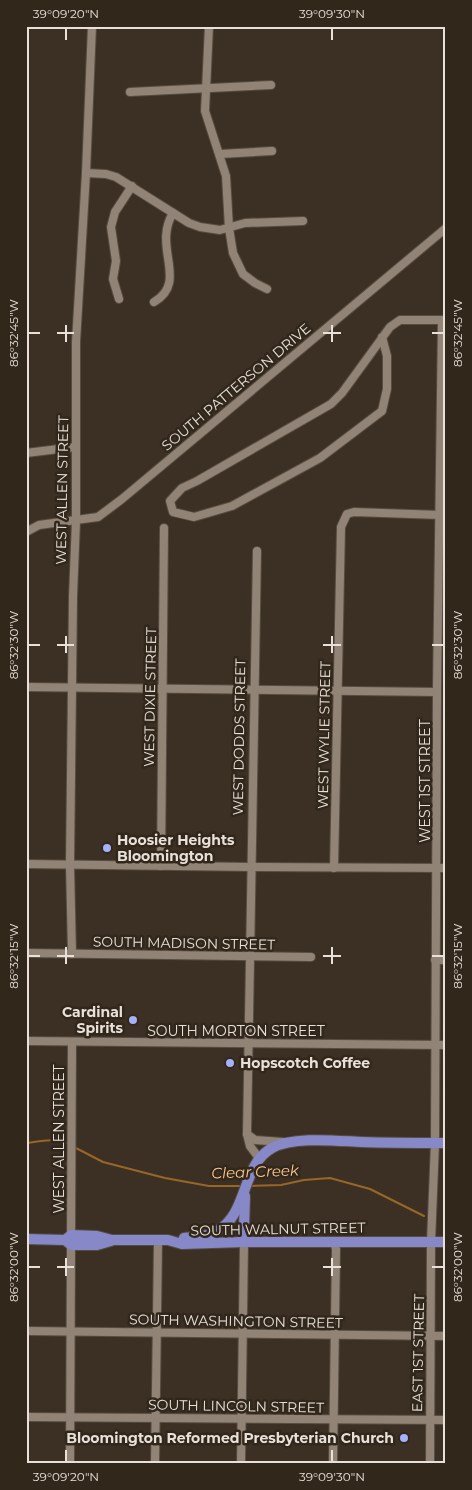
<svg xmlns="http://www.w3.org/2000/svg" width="472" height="1490" viewBox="0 0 472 1490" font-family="Montserrat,sans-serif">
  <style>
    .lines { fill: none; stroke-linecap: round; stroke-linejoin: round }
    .stream { stroke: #9a6626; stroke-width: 2 }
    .minor-casing { stroke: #564c42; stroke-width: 10 }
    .major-casing { stroke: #564c42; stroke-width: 12 }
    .minor { stroke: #918375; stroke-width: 8 }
    .major { stroke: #8688c8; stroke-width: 10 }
    .ticks { fill: none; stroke: #e9e1d9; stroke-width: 2 }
    .poi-dot { fill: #a5b1fc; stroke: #32271b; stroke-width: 2 }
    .labels { text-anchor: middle; stroke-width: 5; stroke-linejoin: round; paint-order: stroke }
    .street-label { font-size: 14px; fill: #e9e1d9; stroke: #32271b }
    .poi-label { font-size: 14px; font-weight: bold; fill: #e9e1d9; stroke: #32271b; text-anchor: start }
    .water-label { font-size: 15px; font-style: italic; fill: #fdc78f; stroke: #32271b }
    .neatline { fill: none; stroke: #e9e1d9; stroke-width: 2 }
    .ticks-label { font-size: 12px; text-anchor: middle; fill: #e9e1d9 }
  </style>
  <rect width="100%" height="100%" fill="#3c3024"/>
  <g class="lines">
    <g class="stream">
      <path d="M26 1143C42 1141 55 1137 70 1145"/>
      <polyline points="74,1147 103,1162 165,1178 209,1186 243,1186"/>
      <polyline points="250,1186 281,1185 304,1180 330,1178 370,1189 424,1216"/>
    </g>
    <defs>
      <g id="minor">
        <polyline points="209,26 205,111 226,176 229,228 233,253 243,274 255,283 267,289"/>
        <polyline points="130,92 271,85"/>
        <polyline points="220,154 272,151"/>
        <polyline points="86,173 106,174 116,177 189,223 200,227 220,230 245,223 303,221"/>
        <polyline points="119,299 113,279 116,261 111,227 115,212 132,186"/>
        <path d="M154 302C189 282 152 247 173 213"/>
        <polyline points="382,337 387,356 387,389 382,411 320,458 232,506 194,517 173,512 170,501 182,488 197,481 331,404 342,393 390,327 400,320 446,320"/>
        <polyline points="26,453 75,447"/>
        <polyline points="26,532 39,525 98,517 122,499 446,228"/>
        <path d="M257 551C253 746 250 940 247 1134L250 1146 259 1158"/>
        <polyline points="26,687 437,692"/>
        <polyline points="26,864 251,867 446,868"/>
        <polyline points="161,866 164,528"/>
        <polyline points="334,868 341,527 347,514 354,512 440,515"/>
        <polyline points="26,953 311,957"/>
        <polyline points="72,954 70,865 73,596 76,521 76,342 86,173 92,26"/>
        <polyline points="435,960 446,960"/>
        <polyline points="26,1041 446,1045"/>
        <polyline points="247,1134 255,1140 283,1142"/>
        <polyline points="71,1235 72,1042"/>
        <polyline points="26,1331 446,1336"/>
        <polyline points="26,1417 446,1420"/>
        <polyline points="70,1464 71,1245"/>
        <polyline points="155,1464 158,1241"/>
        <polyline points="241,1464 244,1242"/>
        <polyline points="333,1464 336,1249 334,1242"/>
        <polyline points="430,1464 431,1242 435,1143 437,688 442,320"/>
      </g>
      <g id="major">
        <path d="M184 1238C194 1237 207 1237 217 1231 249 1213 241 1165 272 1148 294 1136 338 1141 362 1142 390 1143 418 1143 446 1143"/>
        <polyline points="26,1239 65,1240 71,1245 97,1245 111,1241"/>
        <polyline points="65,1240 71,1235 97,1236 112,1240 168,1240 182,1244 244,1242 446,1242"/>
        <polyline points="244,1242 242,1237 244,1228 245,1196"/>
      </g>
    </defs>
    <use href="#minor" class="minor-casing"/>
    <use href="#major" class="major-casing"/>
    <use href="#minor" class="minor"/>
    <use href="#major" class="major"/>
  </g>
  <path class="ticks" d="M66 28V40M332 28V40M66 325V342M332 325V342M28 333H40M57 333H74M323 333H341M432 333H444M66 636V653M332 636V653M28 645H40M57 645H74M323 645H341M432 645H444M66 947V964M332 947V964M28 956H40M57 956H74M323 956H341M432 956H444M66 1258V1276M332 1258V1276M28 1267H40M57 1267H74M323 1267H341M432 1267H444M66 1450V1462M332 1450V1462"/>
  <g class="poi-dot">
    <circle cx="107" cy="848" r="5"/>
    <circle cx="133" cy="1020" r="5"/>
    <circle cx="230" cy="1063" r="5"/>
    <circle cx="404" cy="1438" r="5"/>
  </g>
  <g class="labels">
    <g class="street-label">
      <text transform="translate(236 387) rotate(-40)" y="5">SOUTH PATTERSON DRIVE</text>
      <text transform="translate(62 490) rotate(-89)" y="5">WEST ALLEN STREET</text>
      <text transform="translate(150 697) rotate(-89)" y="5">WEST DIXIE STREET</text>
      <text transform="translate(324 735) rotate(-89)" y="5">WEST WYLIE STREET</text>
      <text transform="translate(239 737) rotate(-89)" y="5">WEST DODDS STREET</text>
      <text transform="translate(425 781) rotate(-90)" y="5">WEST 1ST STREET</text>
      <text transform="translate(184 943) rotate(1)" y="5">SOUTH MADISON STREET</text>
      <text x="236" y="1036">SOUTH MORTON STREET</text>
      <text transform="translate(59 1139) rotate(-90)" y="5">WEST ALLEN STREET</text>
      <text transform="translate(278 1229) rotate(-1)" y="5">SOUTH WALNUT STREET</text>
      <text transform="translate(236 1321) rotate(1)" y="5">SOUTH WASHINGTON STREET</text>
      <text transform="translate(418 1353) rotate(-89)" y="5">EAST 1ST STREET</text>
      <text transform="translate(236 1406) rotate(1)" y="5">SOUTH LINCOLN STREET</text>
    </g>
    <g class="poi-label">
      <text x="117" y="845">Hoosier Heights<tspan x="117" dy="16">Bloomington</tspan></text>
      <text x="123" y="1017" text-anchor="end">Cardinal<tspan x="123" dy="16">Spirits</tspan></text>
      <text x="240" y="1068">Hopscotch Coffee</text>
      <text x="394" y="1443" text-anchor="end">Bloomington Reformed Presbyterian Church</text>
    </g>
    <g class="water-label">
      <text transform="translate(255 1172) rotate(-2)" y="5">Clear Creek</text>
    </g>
  </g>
  <rect width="472" height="1490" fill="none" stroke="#32271b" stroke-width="55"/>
  <rect x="28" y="28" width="416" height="1434" class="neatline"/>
  <g class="ticks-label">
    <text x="66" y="18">39°09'20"N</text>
    <text x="332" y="18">39°09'30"N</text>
    <text transform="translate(14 333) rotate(-90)" y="4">86°32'45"W</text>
    <text transform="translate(458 333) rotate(-90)" y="4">86°32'45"W</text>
    <text transform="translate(458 645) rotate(-90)" y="4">86°32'30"W</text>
    <text transform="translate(14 645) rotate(-90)" y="4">86°32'30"W</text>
    <text transform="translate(458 956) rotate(-90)" y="4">86°32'15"W</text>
    <text transform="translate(14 956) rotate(-90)" y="4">86°32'15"W</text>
    <text transform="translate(458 1267) rotate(-90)" y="4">86°32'00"W</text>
    <text transform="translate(14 1267) rotate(-90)" y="4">86°32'00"W</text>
    <text x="66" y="1481">39°09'20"N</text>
    <text x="332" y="1481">39°09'30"N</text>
  </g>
</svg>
